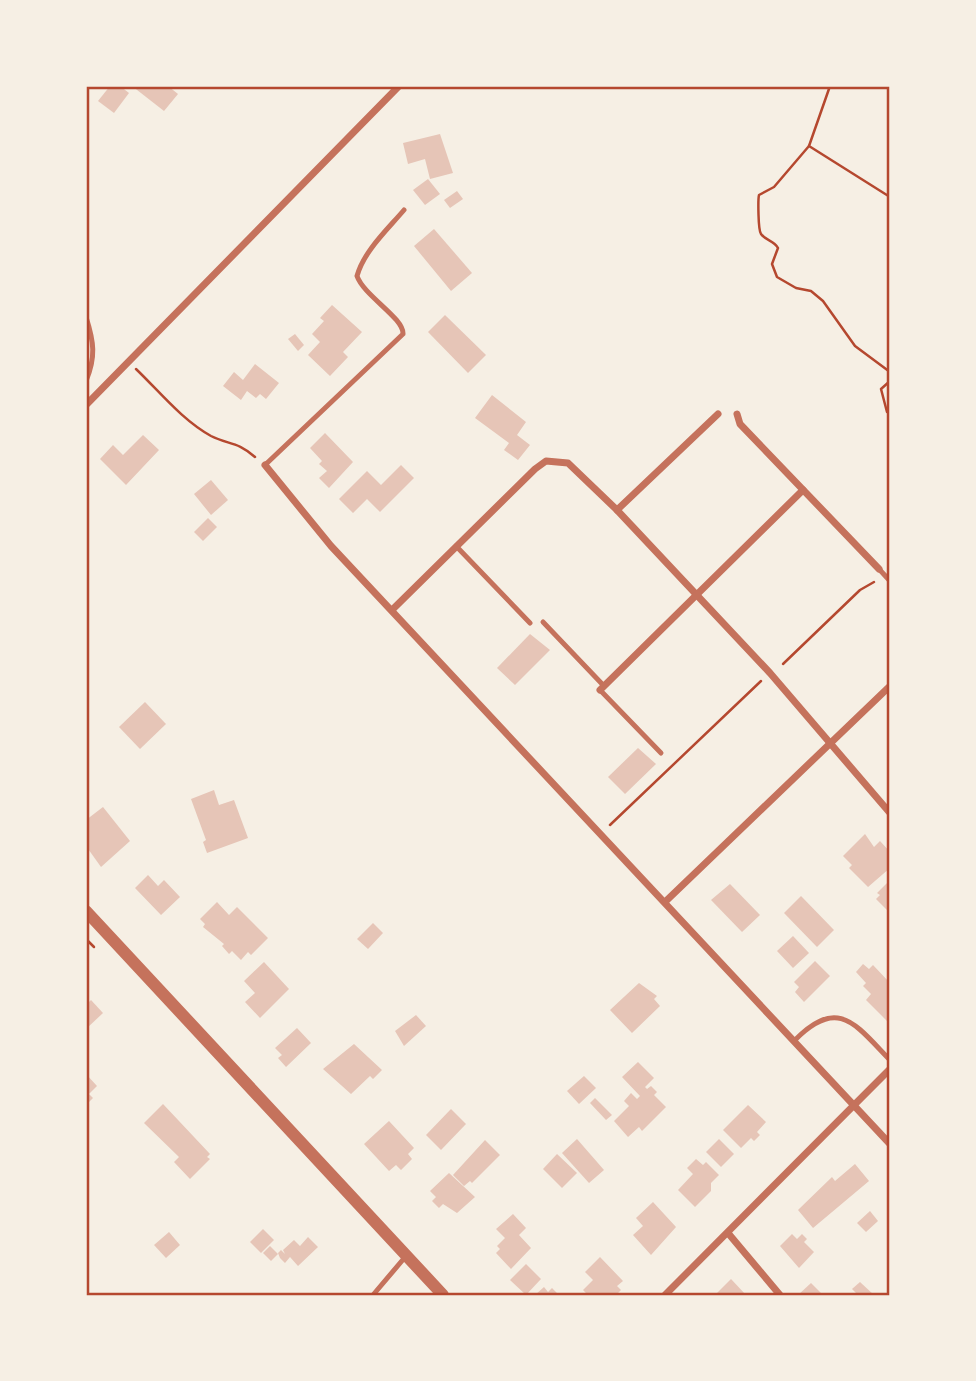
<svg xmlns="http://www.w3.org/2000/svg" width="976" height="1381" viewBox="0 0 976 1381" font-family="'Source Serif 4',serif">
  <style>
    .building { fill: #e6c5b7 }
    .lines { fill: none; stroke-linecap: round; stroke-linejoin: round }
    .path { stroke: #b5482f; stroke-width: 2.5 }
    .service { stroke: #c5725c; stroke-width: 5 }
    .minor { stroke: #c5725c; stroke-width: 7 }
    .tertiary { stroke: #c5725c; stroke-width: 12 }
    .neatline { fill: none; stroke: #b5482f; stroke-width: 2.5 }
  </style>
  <rect width="100%" height="100%" fill="#f6efe4"/>
  <g class="building">
    <polygon points="110,86 120,86 129,93 114,113 98,101"/>
    <polygon points="132,86 168,86 178,94 164,111"/>
    <polygon points="440,134 453,173 430,179 425,159 408,164 403,143"/>
    <polygon points="428,179 440,194 425,205 413,190"/>
    <polygon points="457,191 463,199 450,208 444,200"/>
    <polygon points="434,229 472,273 451,291 414,246"/>
    <polygon points="332,305 362,332 343,352 348,357 330,376 308,355 320,342 312,334 324,321 320,318"/>
    <polygon points="445,315 486,355 468,373 428,332"/>
    <polygon points="295,334 304,345 298,351 288,339"/>
    <polygon points="255,364 279,383 266,399 260,394 256,398 247,391 241,400 223,386 234,372 243,380"/>
    <polygon points="492,395 526,422 517,435 530,445 518,460 504,450 509,443 475,418"/>
    <polygon points="325,433 353,462 329,488 319,478 327,471 319,464 322,461 310,448"/>
    <polygon points="143,435 159,450 126,485 100,459 113,445 123,455"/>
    <polygon points="401,465 414,478 380,512 367,499 353,513 339,499 367,471 381,485"/>
    <polygon points="211,480 228,500 211,515 194,494"/>
    <polygon points="208,518 217,527 203,541 194,532"/>
    <polygon points="530,634 550,650 515,685 497,668"/>
    <polygon points="145,702 166,724 140,749 119,727"/>
    <polygon points="638,748 656,764 625,794 608,777"/>
    <polygon points="214,790 219,805 234,800 248,838 207,853 203,842 206,840 191,799"/>
    <polygon points="103,807 130,841 101,867 86,846 86,820"/>
    <polygon points="865,834 874,847 880,841 890,852 890,868 868,887 849,868 852,865 843,856"/>
    <polygon points="148,875 158,886 164,880 180,897 161,915 135,888"/>
    <polygon points="890,880 890,913 876,899 880,895 877,893"/>
    <polygon points="730,884 760,915 742,932 711,900"/>
    <polygon points="801,896 834,930 817,947 784,913"/>
    <polygon points="217,902 229,915 237,907 268,938 251,955 248,952 241,960 232,951 229,954 222,946 224,944 203,927 205,924 200,919"/>
    <polygon points="373,923 383,933 368,949 357,939"/>
    <polygon points="793,936 809,953 793,968 777,951"/>
    <polygon points="815,961 830,976 804,1002 795,992 799,987 794,982"/>
    <polygon points="264,962 289,989 260,1018 245,1002 255,993 244,981"/>
    <polygon points="863,964 869,969 873,965 890,983 888,1022 866,1000 871,994 863,986 866,983 856,972"/>
    <polygon points="639,983 657,996 654,999 660,1006 632,1033 610,1010"/>
    <polygon points="91,1000 103,1013 86,1029 86,1005"/>
    <polygon points="416,1015 426,1026 404,1046 395,1031"/>
    <polygon points="297,1028 311,1043 286,1067 278,1058 282,1055 275,1048"/>
    <polygon points="354,1044 382,1070 373,1079 370,1076 351,1094 323,1069"/>
    <polygon points="638,1062 654,1078 645,1087 647,1089 651,1086 657,1092 654,1095 666,1107 642,1131 639,1127 628,1137 614,1121 629,1106 624,1101 631,1093 637,1099 640,1096 622,1077"/>
    <polygon points="86,1074 97,1086 89,1094 93,1098 86,1105"/>
    <polygon points="584,1076 596,1088 579,1104 567,1091"/>
    <polygon points="595,1098 612,1115 606,1120 590,1103"/>
    <polygon points="163,1104 210,1154 207,1157 210,1159 190,1179 174,1162 179,1157 144,1123"/>
    <polygon points="748,1105 766,1122 757,1132 760,1135 754,1141 751,1138 741,1148 723,1130"/>
    <polygon points="451,1109 466,1124 441,1150 426,1135"/>
    <polygon points="389,1121 414,1148 408,1154 412,1159 401,1170 396,1165 389,1171 364,1144"/>
    <polygon points="577,1139 604,1170 589,1183 562,1153"/>
    <polygon points="719,1139 734,1154 721,1167 706,1152"/>
    <polygon points="485,1140 500,1155 472,1183 470,1181 464,1186 453,1175"/>
    <polygon points="557,1154 577,1173 562,1188 543,1169"/>
    <polygon points="696,1159 703,1165 706,1162 719,1175 711,1183 711,1191 695,1207 678,1190 693,1174 687,1168"/>
    <polygon points="855,1164 869,1181 813,1228 798,1210 832,1177 835,1181"/>
    <polygon points="449,1173 475,1197 457,1213 443,1204 439,1208 432,1201 436,1197 430,1191"/>
    <polygon points="653,1202 676,1227 651,1255 633,1235 643,1226 636,1218"/>
    <polygon points="870,1211 878,1221 866,1232 857,1223"/>
    <polygon points="513,1214 526,1228 519,1235 531,1248 511,1269 496,1253 500,1249 497,1246 505,1238 496,1229"/>
    <polygon points="263,1229 274,1240 261,1253 250,1242"/>
    <polygon points="169,1232 180,1245 166,1258 154,1245"/>
    <polygon points="792,1234 797,1239 802,1234 807,1239 804,1242 814,1252 799,1268 780,1246"/>
    <polygon points="308,1237 318,1247 298,1266 290,1257 285,1263 280,1258 278,1253 281,1250 285,1254 283,1250 294,1240 300,1246"/>
    <polygon points="270,1246 278,1254 271,1261 263,1253"/>
    <polygon points="600,1257 623,1281 617,1286 621,1290 616,1295 588,1295 583,1290 593,1280 585,1272"/>
    <polygon points="526,1264 541,1279 526,1295 510,1280"/>
    <polygon points="731,1279 746,1295 715,1295"/>
    <polygon points="860,1282 874,1295 858,1295 852,1289"/>
    <polygon points="811,1283 823,1295 798,1295"/>
    <polygon points="544,1287 548,1292 552,1288 559,1295 535,1295"/>
  </g>
  <g class="lines">
    <g class="path">
      <polyline points="830,86 809,146 890,197"/>
      <path d="M809 146 774 187 759 195C758 199 758 230 761 234 766 241 774 240 778 248L772 264 777 277 796 288 811 291 823 301 855 346 890 372"/>
      <path d="M136 369C159 391 182 420 211 436 229 445 237 441 255 457"/>
      <polyline points="887,412 881,389 890,381"/>
      <polyline points="783,664 860,590 874,582"/>
      <polyline points="610,825 761,681"/>
      <polyline points="86,939 94,947"/>
    </g>
    <g class="service">
      <path d="M86 317C94 342 96 357 86 381"/>
      <path d="M265 465 403 334C404 318 364 296 357 276 364 251 387 230 404 210"/>
      <polyline points="456,546 530,623"/>
      <polyline points="879,569 890,581"/>
      <polyline points="543,622 604,686"/>
      <polyline points="600,690 661,753"/>
      <path d="M794 1041C838 996 855 1024 890 1060"/>
      <polyline points="373,1295 406,1256"/>
    </g>
    <g class="minor">
      <polyline points="86,405 399,86"/>
      <polyline points="737,414 740,424 879,569"/>
      <polyline points="265,465 331,546 890,1144"/>
      <polyline points="617,510 718,414"/>
      <polyline points="392,610 535,469 546,461 568,463 617,510 770,673 890,813"/>
      <polyline points="600,690 803,490"/>
      <polyline points="666,901 890,686"/>
      <polyline points="728,1233 780,1295"/>
      <polyline points="665,1295 890,1069"/>
    </g>
    <polyline class="tertiary" points="86,911 443,1295"/>
  </g>
  <rect width="976" height="1381" fill="none" stroke="#f6efe4" stroke-width="175"/>
  <rect x="88" y="88" width="800" height="1206" class="neatline"/>
</svg>
